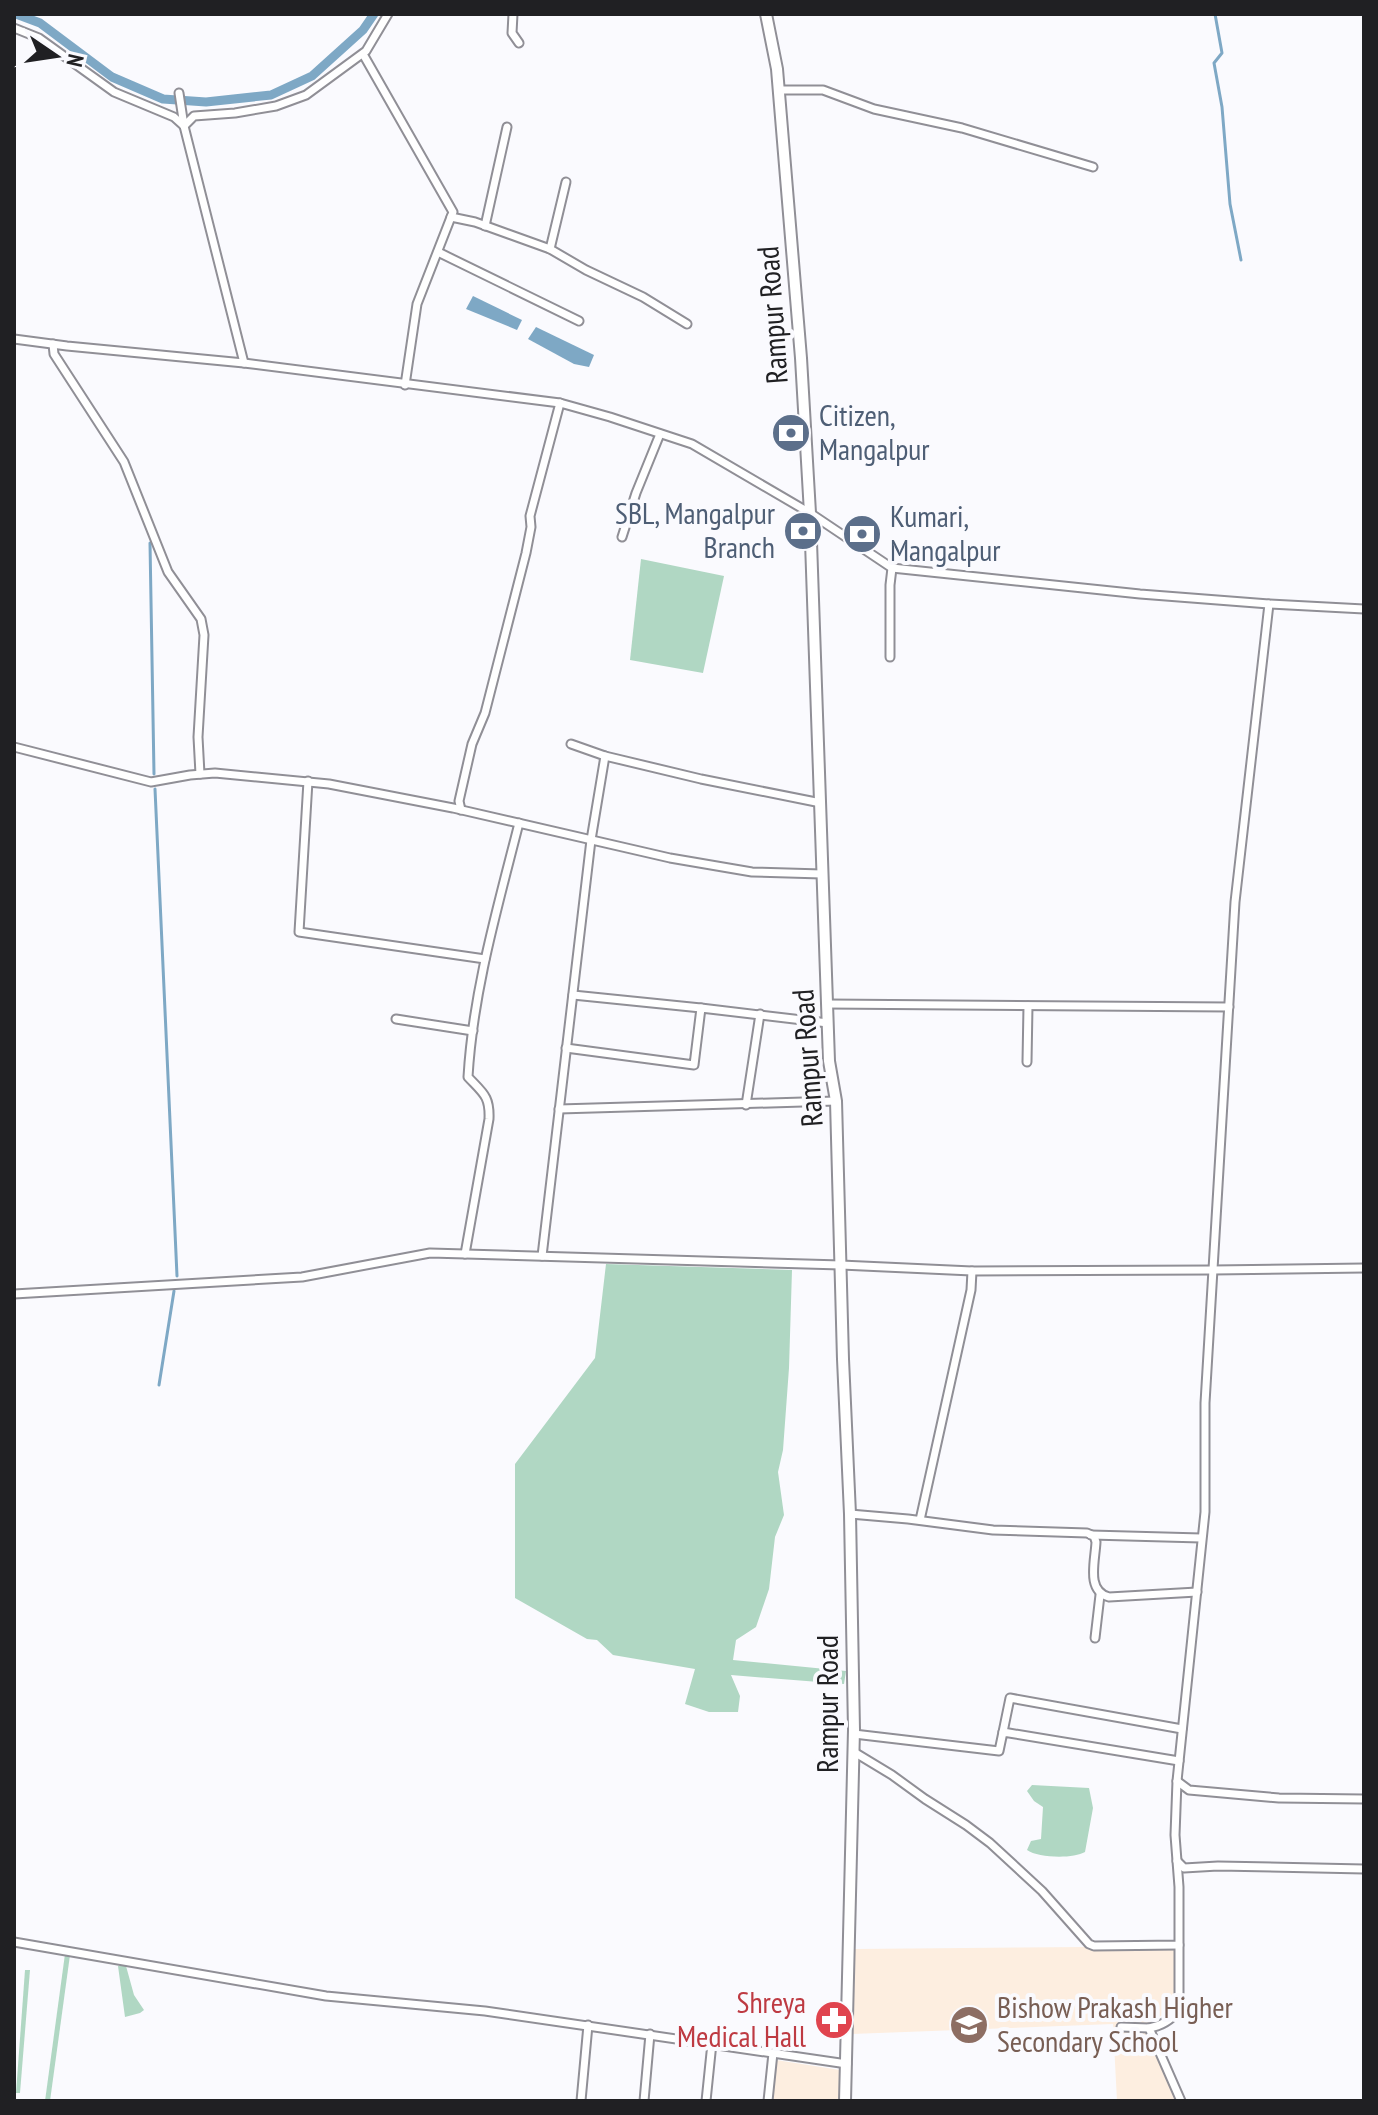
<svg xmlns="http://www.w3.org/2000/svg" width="1378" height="2115" viewBox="0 0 1378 2115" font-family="'PT Sans Narrow',sans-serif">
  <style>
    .education { fill: #fdeee0 }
    .green { fill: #b0d7c3 }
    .water { fill: #7ea8c5 }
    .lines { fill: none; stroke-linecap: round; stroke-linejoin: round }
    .stream { stroke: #7ea8c5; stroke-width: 3 }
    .canal { stroke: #7ea8c5; stroke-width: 9 }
    .street-casing { stroke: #908f96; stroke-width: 11 }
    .secondary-casing { stroke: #908f96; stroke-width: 14 }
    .street { stroke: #fff; stroke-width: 7 }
    .secondary { stroke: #fff; stroke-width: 10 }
    .labels { text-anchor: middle; stroke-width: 8; stroke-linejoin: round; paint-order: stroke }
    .street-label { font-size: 30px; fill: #202023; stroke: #fafafe }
    .service-label { font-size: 30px; fill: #4e5e75; stroke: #fafafe; text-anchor: start }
    .health-label { font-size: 30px; fill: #be3a42; stroke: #fafafe; text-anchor: end }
    .education-label { font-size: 30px; fill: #785e54; stroke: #fafafe; text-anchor: start }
  </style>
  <rect width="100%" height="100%" fill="#fafafe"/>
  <g class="education">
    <polygon points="1085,1947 1175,1950 1179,1988 1165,2014 1149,2022 1150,2033 1179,2101 1117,2101 1113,2024 852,2034 855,1949"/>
    <polygon points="776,2060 840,2070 839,2101 772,2101"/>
  </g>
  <g class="green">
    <polygon points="641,559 724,576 703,673 630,660"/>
    <polygon points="606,1264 792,1270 789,1368 783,1450 778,1472 784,1515 775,1537 769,1589 756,1627 736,1640 733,1660 846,1671 844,1684 731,1675 740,1696 738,1712 709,1712 685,1704 695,1669 613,1655 597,1640 587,1639 515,1598 515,1464 595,1358"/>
    <path d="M1032 1785 1089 1788 1093 1808 1085 1852C1073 1859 1038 1858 1027 1850L1031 1841 1041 1839 1043 1807 1034 1801 1027 1791Z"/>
    <polygon points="65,1954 70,1955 50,2101 45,2101"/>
    <polygon points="118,1966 126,1966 134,1995 144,2010 140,2013 125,2017"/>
    <polygon points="25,1970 30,1970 20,2093 16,2093"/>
  </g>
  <g class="water">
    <polygon points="473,296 522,320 517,330 466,309"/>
    <polygon points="536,327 594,355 589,367 574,364 528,339"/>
  </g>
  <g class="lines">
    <g class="stream">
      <polyline points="1215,14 1222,53 1214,63 1222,107 1230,204 1241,260"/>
      <polyline points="150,543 154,774"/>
      <polyline points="155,789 177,1276"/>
      <polyline points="159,1385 174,1291"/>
    </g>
    <polyline class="canal" points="16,14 40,23 112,77 163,99 206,102 271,95 312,76 363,30 374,14"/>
    <defs>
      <g id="street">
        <polyline points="513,14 512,33 519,43"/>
        <polyline points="14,28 39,38 114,92 174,117 184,126 244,363"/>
        <polyline points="363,54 453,212 417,304 405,385"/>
        <polyline points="778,90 823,90 874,109 962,128 1093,167"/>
        <polyline points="179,93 184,126"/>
        <polyline points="184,126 194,116 235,113 276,106 306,95 366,51 388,14"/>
        <polyline points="451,217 475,222 550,249 586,270 643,297 687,324"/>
        <polyline points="485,226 507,127"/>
        <polyline points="550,249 566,182"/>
        <polyline points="438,252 579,321"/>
        <polyline points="14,339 67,346 244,363 560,403 610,417 692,444 810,513 892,568 1140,594 1269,604 1364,609"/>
        <polyline points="53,344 54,354 124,462 168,572 201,619 204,635 198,737 200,774"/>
        <polyline points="622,537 636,493 660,434"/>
        <polyline points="890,657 890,585 892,568"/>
        <polyline points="571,744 605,756 701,779 821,803"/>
        <polyline points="14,747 151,782 190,775 215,773 329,784 453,808 670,858 752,872 822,874"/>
        <polyline points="308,781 299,932 485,959"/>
        <polyline points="461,810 459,801 472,744 485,713 526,553 531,527 530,516 560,403"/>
        <polyline points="573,995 701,1008"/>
        <polyline points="827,1004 1229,1007"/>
        <polyline points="396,1019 473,1031"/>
        <polyline points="566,1048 694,1065 701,1008 828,1023"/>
        <polyline points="1027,1062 1028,1006"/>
        <polyline points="746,1105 760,1014"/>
        <polyline points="559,1109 836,1101"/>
        <path d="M465 1254 489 1119C490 1096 483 1093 468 1077 473 991 498 906 519 823"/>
        <polyline points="542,1256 591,840 605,756"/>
        <polyline points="14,1294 302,1277 430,1253 841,1265 972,1271 1213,1270 1364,1268"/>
        <path d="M850 1514 908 1519 993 1530 1087 1533 1094 1536 1096 1542C1095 1562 1086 1591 1109 1597L1197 1592"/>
        <polyline points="920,1520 971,1290 972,1271"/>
        <polyline points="1091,1535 1201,1538"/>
        <polyline points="1095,1638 1100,1595"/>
        <polyline points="1003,1732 1010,1698 1182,1729"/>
        <polyline points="854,1734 999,1751 1003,1732 1179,1761"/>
        <polyline points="854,1752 892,1775 925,1799 966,1825 990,1843 1042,1891 1089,1944 1094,1946 1179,1945 1179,1887 1175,1835 1177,1781 1205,1512 1205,1403 1235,902 1269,604"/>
        <polyline points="1177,1781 1189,1790 1279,1798 1364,1799"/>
        <polyline points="1177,1861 1184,1868 1218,1866 1364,1869"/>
        <polyline points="14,1942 326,1996 485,2011 847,2064"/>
        <path d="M1179 1945V2010C1171 2020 1162 2026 1149 2028L1181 2101"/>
        <polyline points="1121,2027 1149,2028"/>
        <polyline points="581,2101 588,2025"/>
        <polyline points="644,2101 650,2034"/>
        <polyline points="706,2101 712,2043"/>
        <polyline points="768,2101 773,2053"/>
      </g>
      <polyline id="secondary" points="766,14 777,69 801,358 810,513 829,1061 836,1101 843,1359 850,1514 854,1730 845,2101"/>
    </defs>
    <use href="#street" class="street-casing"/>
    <use href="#secondary" class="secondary-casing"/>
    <use href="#street" class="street"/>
    <use href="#secondary" class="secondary"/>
  </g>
  <defs>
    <symbol id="bank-disc" viewBox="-11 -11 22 22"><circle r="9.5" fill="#5c6f8a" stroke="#fafafe"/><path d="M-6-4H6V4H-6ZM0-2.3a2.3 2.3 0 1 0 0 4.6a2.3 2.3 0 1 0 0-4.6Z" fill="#fff"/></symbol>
    <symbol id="pharmacy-disc" viewBox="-11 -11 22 22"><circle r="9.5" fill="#e0444e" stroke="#fafafe"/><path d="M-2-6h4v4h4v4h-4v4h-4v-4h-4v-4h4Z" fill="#fff"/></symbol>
    <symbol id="school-disc" viewBox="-11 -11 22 22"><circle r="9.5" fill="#8d6e63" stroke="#fafafe"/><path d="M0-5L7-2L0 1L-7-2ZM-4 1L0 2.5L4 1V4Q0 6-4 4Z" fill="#fff"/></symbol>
  </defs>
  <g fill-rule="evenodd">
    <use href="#bank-disc" x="769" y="411" width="44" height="44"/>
    <use href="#bank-disc" x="781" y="509" width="44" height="44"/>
    <use href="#bank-disc" x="840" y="512" width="44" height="44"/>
    <use href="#pharmacy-disc" x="812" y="1998" width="44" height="44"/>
    <use href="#school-disc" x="947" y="2003" width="44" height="44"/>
  </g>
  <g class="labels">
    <g class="street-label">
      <text transform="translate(773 315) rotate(-94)" y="10">Rampur Road</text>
      <text transform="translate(808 1058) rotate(-94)" y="10">Rampur Road</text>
      <text transform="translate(828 1704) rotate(-90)" y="10">Rampur Road</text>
    </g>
    <g class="service-label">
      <text x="819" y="426">Citizen,<tspan x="819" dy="34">Mangalpur</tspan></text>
      <text x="775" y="524" text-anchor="end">SBL, Mangalpur<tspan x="775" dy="34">Branch</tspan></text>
      <text x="890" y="527">Kumari,<tspan x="890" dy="34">Mangalpur</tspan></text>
    </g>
    <g class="health-label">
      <text x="806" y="2013">Shreya<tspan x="806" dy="34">Medical Hall</tspan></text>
    </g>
    <g class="education-label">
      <text x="997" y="2018">Bishow Prakash Higher<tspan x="997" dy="34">Secondary School</tspan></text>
    </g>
  </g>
  <rect width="1378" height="2115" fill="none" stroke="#202023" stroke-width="32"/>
  <g transform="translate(56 56) rotate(103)" stroke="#fafafe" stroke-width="6" paint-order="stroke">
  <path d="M0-6L14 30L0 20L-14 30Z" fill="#202023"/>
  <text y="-12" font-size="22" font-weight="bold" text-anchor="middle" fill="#202023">N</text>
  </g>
</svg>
